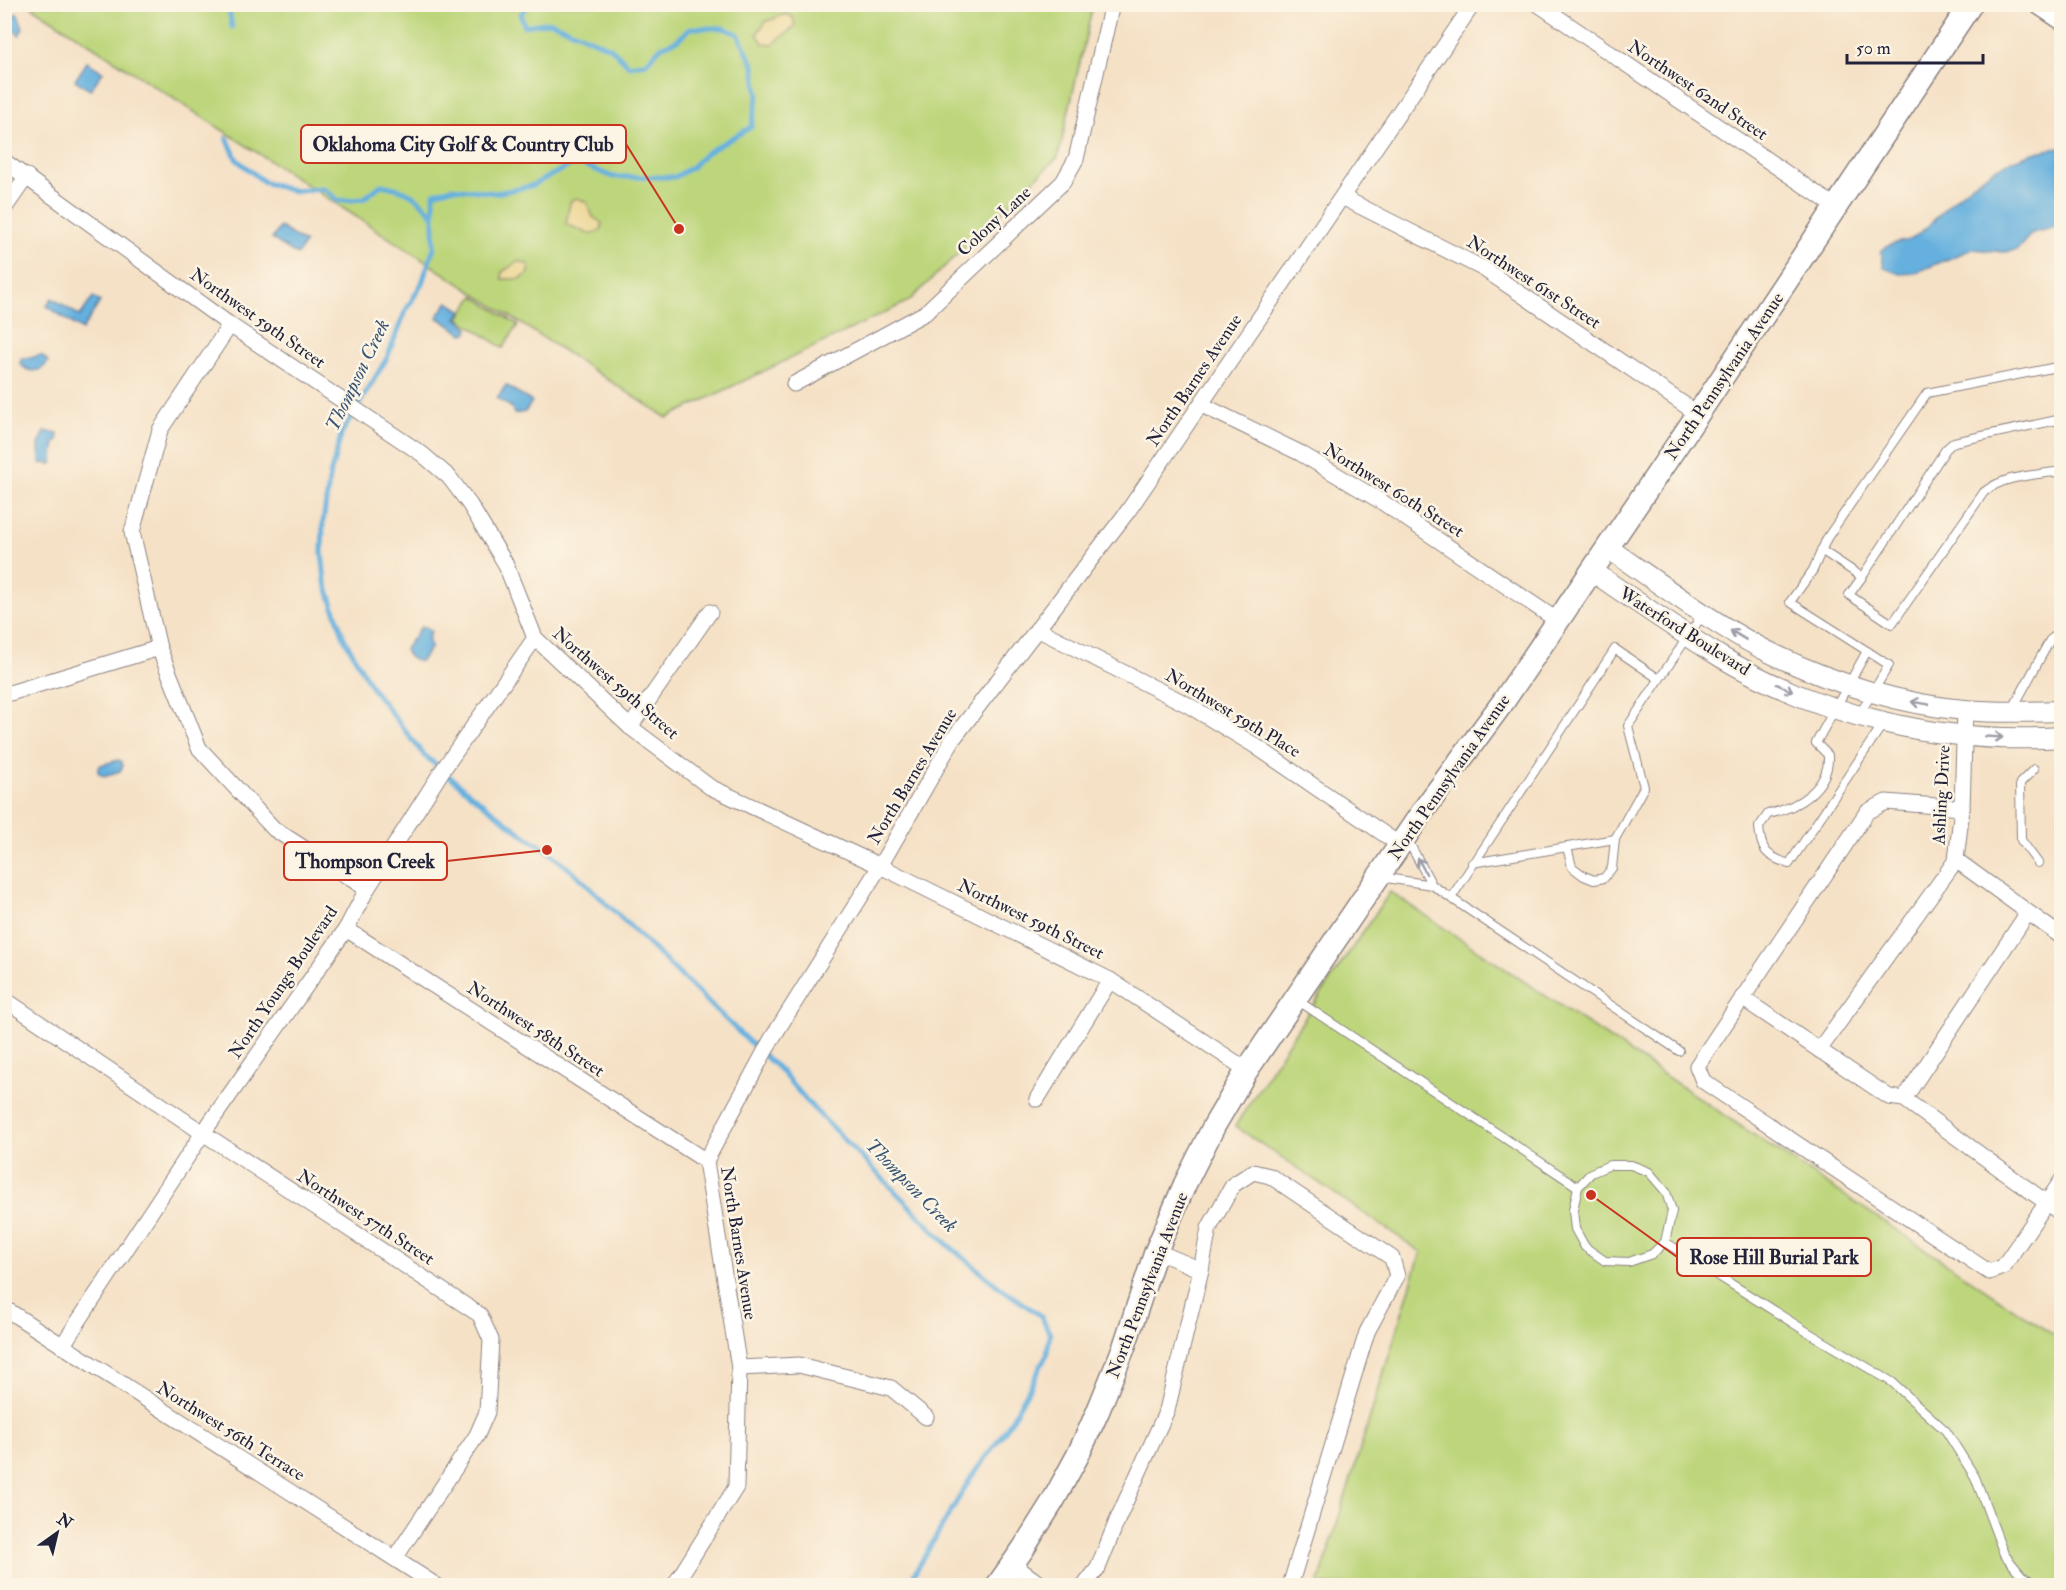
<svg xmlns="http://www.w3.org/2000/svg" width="2066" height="1590" viewBox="0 0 2066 1590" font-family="'IM FELL Double Pica',serif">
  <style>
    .green { fill: #bdd67b; stroke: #707c5b; stroke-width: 1.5 }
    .sand { fill: #eeda9e; stroke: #887e6c; stroke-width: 1.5 }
    .water { fill: #65b0de; stroke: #44698c; stroke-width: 1.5 }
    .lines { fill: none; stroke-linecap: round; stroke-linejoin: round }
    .stream { stroke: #65b0de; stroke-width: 5 }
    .service-casing { stroke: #8c8280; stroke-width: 10 }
    .minor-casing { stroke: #8c8280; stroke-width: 17 }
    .tertiary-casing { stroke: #8c8280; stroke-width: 22 }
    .secondary-casing { stroke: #8c8280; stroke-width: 25 }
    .service { stroke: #fff; stroke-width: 8 }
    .minor { stroke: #fff; stroke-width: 15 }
    .tertiary { stroke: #fff; stroke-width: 20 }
    .secondary { stroke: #fff; stroke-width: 22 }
    .oneway { stroke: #9c9ca7 }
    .labels { text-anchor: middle; stroke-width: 5; stroke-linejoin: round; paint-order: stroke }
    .street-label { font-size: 18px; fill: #22223b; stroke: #fcf5e5 }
    .water-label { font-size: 20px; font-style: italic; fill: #395474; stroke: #fcf5e5 }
    .leader { fill: none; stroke: #c8321e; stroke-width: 2 }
    .callout-dot { fill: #c8321e; stroke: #fcf5e5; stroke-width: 2 }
    .callout { fill: #fcf5e5; stroke: #c8321e; stroke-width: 2 }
    .callout-label { font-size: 20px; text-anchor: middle; font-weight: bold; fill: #22223b }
  </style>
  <rect width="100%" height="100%" fill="#fcf5e5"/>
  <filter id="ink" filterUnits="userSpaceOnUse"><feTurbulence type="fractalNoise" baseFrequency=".0167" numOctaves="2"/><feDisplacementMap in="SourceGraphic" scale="12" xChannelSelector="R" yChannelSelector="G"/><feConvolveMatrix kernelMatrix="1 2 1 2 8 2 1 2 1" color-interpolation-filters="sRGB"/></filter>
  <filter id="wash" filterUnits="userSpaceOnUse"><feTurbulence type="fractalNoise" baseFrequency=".008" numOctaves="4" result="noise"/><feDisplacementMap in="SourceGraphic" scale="24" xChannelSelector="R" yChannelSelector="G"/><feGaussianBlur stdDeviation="1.35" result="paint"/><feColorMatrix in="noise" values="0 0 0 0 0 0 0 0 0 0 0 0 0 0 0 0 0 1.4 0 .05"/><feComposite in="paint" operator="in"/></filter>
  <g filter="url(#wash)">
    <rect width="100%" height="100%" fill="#f5e1c6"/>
    <g class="green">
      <polygon points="29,5 1093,5 1058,157 909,301 667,418"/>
      <polygon points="474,296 518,325 503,348 459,318"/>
      <polygon points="1390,892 2061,1340 2061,1585 1318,1585 1421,1252 1235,1126 1296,1031"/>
    </g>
    <g class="sand">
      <polygon points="785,14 793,17 795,26 773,44 763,43 757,34 765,22"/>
      <polygon points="576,198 587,202 593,217 602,223 601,231 589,234 566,224 570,202"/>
      <polygon points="519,261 529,265 529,273 520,279 502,279 502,272"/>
    </g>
    <g class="water">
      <polygon points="13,14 18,14 23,28 19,35 11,28 5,27 5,20 12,17"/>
      <polygon points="87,62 103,72 90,90 75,80"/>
      <path d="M2061 148V226L2032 233 2017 250 2004 252 1972 249 1915 273 1900 274 1884 268 1881 252C1888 241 1904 244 1914 237 1930 227 1943 209 1958 196 1987 170 2023 151 2061 148Z"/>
      <polygon points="280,227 305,243 297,255 272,239"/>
      <polygon points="93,297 100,302 82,330 47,306 52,298 80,316"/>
      <polygon points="448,302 462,311 457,318 469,328 467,333 463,334 437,317"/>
      <path d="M41 355 48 361C43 373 27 374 20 363L22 358H30Z"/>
      <polygon points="506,385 532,402 525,412 514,414 512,408 497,398"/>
      <polygon points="45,431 58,434 58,441 55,443 52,464 40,463 39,445"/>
      <path d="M421 627H425L431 631 428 639 431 647 421 661C414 662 407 657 405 649Z"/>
      <polygon points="118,760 121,761 123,766 120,771 104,776 98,772 98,768 101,765"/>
    </g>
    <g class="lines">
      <g class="stream">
        <polyline points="228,4 232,27"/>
        <polyline points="529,4 521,14 524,26 551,22 611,48 629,66 646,63 661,47 677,40 691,28 723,28 738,34 754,66 758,95 751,127 706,153 692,167 675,177 613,177 576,162 531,186 496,193 452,188 434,193 434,247 422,283 405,312 387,358 342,432 330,475 323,522 322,553 325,581 344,638 372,688 424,755 472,795 521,833 547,850 578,876 746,1039 779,1069 813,1108 948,1245 999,1287 1041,1316 1050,1334 1047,1354 1037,1374 1007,1428 970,1479 907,1586"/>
        <path d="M227 138 237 160 264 182 293 191 324 189 339 201 363 199 381 185C409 190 415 194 433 215"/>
      </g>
    </g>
  </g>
  <g filter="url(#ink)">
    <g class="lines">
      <defs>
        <g id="service">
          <path d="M1821 550 1862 577 1849 595 1892 624 1984 492C2005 475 2036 475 2062 471"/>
          <polyline points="1862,577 1946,449 1954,442 2062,419"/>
          <path d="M1867 651 1816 743 1828 755C1830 788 1797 808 1768 814L1759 827C1761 851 1766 856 1789 864L1883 724"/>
          <polyline points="2012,710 2050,640 2062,630"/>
          <polyline points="1859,715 1889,665 1790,602 1813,570 1827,538 1927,393 2062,366"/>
          <polyline points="2034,769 2020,783 2021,840 2038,863"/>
          <polyline points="1567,847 1572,867 1584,876 1594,880 1604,878 1612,868 1615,839 1644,787 1628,726 1703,614"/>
          <polyline points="1472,863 1615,839"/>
          <polyline points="1380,877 1432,885 1407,839"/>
          <polyline points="1432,885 1451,898 1615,649 1659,679"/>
          <polyline points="1451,898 1679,1051"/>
          <polyline points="1297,1000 1578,1187"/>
          <polygon points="1610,1165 1631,1165 1649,1172 1666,1192 1672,1211 1665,1242 1652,1254 1629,1262 1605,1261 1585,1247 1575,1229 1573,1210 1578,1187 1591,1173"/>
          <polyline points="1665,1242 1804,1330 1892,1382 1946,1431 1975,1477 2004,1554 2022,1576 2040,1586"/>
        </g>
        <g id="minor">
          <polyline points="1538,4 1836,207"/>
          <polyline points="4,161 230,325 422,454 449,477 470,505 505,563 535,638 630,727 710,787 880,866 1110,980 1247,1070"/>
          <polyline points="1342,197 1484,269 1698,414"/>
          <polyline points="4,209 27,176"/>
          <polyline points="230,325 160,430 132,532 159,648 199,748 274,829 367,889"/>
          <polyline points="794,384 925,313 1063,182 1076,159 1112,4"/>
          <polyline points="1202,405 1300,453 1382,502 1558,621"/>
          <polyline points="1037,629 1188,705 1254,745 1400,845"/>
          <polyline points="10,693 159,648"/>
          <polyline points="1965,710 1962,808 1956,860 2062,937"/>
          <polyline points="630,727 710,612"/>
          <polyline points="1962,808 1886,802 1867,812 1697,1066 1703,1081 1989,1272 2003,1267 2062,1180"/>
          <polyline points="346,929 706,1161"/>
          <polyline points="1742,998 1889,1097 1904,1099 2027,914"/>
          <polyline points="4,999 203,1133 480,1315 491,1340 487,1412 477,1435 395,1558"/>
          <polyline points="1819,1050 1956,860"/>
          <polyline points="1037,1099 1110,980"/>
          <polyline points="1904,1099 2062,1214"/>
          <polyline points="1156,1251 1201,1270 1209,1228 1233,1185 1253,1172 1270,1176 1392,1258 1397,1276 1367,1332 1290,1586"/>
          <polyline points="4,1308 437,1586"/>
          <polyline points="62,1346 203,1133 346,929 367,889 442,771 535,638"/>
          <polyline points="739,1368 799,1365 891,1388 926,1417"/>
          <polyline points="1012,1564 1043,1586"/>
          <polyline points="674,1586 736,1487 739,1368 706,1161 771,1040 880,866 953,739 1128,511 1473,4"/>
          <polyline points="1084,1586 1098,1568 1119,1516 1167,1410 1201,1270"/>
        </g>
        <g id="tertiary">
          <path d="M1608 548C1660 584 1720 629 1777 656 1833 683 1903 705 1965 710 1997 713 2030 712 2062 711"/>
          <path d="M1592 571C1634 600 1677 630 1721 657 1822 717 1944 745 2062 737"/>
        </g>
        <g id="secondary">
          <polyline points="2041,4 2062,18"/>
          <polyline points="997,1586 1023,1549 1053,1501 1078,1455 1098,1411 1124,1347 1156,1251 1185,1184 1214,1126 1247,1070 1425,808 1503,702 1698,414 1971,4"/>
        </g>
      </defs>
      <use href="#service" class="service-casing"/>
      <use href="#minor" class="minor-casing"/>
      <use href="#tertiary" class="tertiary-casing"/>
      <use href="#secondary" class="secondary-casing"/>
      <use href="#service" class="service"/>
      <use href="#minor" class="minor"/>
      <use href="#tertiary" class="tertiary"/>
      <use href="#secondary" class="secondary"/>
    </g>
    <defs><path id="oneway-shaft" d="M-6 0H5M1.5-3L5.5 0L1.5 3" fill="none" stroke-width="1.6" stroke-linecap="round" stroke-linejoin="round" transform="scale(1.5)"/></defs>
    <g class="oneway">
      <use href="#oneway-shaft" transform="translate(1738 635) rotate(-149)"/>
      <use href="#oneway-shaft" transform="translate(1785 688) rotate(25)"/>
      <use href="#oneway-shaft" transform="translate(1920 703) rotate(-171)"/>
      <use href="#oneway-shaft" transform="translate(1994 737) rotate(3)"/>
      <use href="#oneway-shaft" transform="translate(1422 866) rotate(-118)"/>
    </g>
  </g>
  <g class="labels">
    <g class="street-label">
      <text transform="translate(1698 90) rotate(34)" y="6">Northwest 62nd Street</text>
      <text transform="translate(994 221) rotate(-43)" y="6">Colony Lane</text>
      <text transform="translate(1534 282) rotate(33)" y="6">Northwest 61st Street</text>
      <text transform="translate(258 318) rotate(35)" y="6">Northwest 59th Street</text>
      <text transform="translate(1724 376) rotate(-56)" y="6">North Pennsylvania Avenue</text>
      <text transform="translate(1194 380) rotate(-56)" y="6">North Barnes Avenue</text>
      <text transform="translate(1394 490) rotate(32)" y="6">Northwest 60th Street</text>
      <text transform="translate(1685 631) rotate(32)" y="6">Waterford Boulevard</text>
      <text transform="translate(616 683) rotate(41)" y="6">Northwest 59th Street</text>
      <text transform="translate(1233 713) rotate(31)" y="6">Northwest 59th Place</text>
      <text transform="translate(912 776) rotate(-59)" y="6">North Barnes Avenue</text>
      <text transform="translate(1449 777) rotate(-55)" y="6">North Pennsylvania Avenue</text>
      <text transform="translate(1941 795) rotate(-87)" y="6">Ashling Drive</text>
      <text transform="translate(1031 919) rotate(26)" y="6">Northwest 59th Street</text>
      <text transform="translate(283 982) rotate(-56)" y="6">North Youngs Boulevard</text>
      <text transform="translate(536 1029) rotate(33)" y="6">Northwest 58th Street</text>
      <text transform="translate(366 1217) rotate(33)" y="6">Northwest 57th Street</text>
      <text transform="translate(739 1243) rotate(81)" y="6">North Barnes Avenue</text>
      <text transform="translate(1147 1285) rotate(-69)" y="6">North Pennsylvania Avenue</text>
      <text transform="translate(231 1431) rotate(32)" y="6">Northwest 56th Terrace</text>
    </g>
    <g class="water-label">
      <text transform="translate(357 375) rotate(-64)" y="7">Thompson Creek</text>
      <text transform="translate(912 1185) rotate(46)" y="7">Thompson Creek</text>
    </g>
  </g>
  <path class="leader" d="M679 229L626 144M547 850L447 861M1591 1195L1677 1257"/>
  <g class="callout-dot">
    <circle cx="679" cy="229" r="6"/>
    <circle cx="547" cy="850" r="6"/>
    <circle cx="1591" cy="1195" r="6"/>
  </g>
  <g class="callout">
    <rect x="301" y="125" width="325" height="38" rx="6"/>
    <rect x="284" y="842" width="163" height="38" rx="6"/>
    <rect x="1677" y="1238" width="194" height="38" rx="6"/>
  </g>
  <g class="callout-label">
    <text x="463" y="151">Oklahoma City Golf &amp; Country Club</text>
    <text x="365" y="868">Thompson Creek</text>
    <text x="1774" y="1264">Rose Hill Burial Park</text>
  </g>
  <rect width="2066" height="1590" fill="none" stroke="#fcf5e5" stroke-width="24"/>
  <g transform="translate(57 1533) rotate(34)" stroke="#fcf5e5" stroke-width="4.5" paint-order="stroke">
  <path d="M0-4.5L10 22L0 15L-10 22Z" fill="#22223b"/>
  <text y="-9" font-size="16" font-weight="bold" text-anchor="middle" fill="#22223b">N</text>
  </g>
  <path d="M1847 54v9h136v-9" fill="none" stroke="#22223b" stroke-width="3"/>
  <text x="1856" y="54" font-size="18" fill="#22223b" stroke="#fcf5e5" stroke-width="4.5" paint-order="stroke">50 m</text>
</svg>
